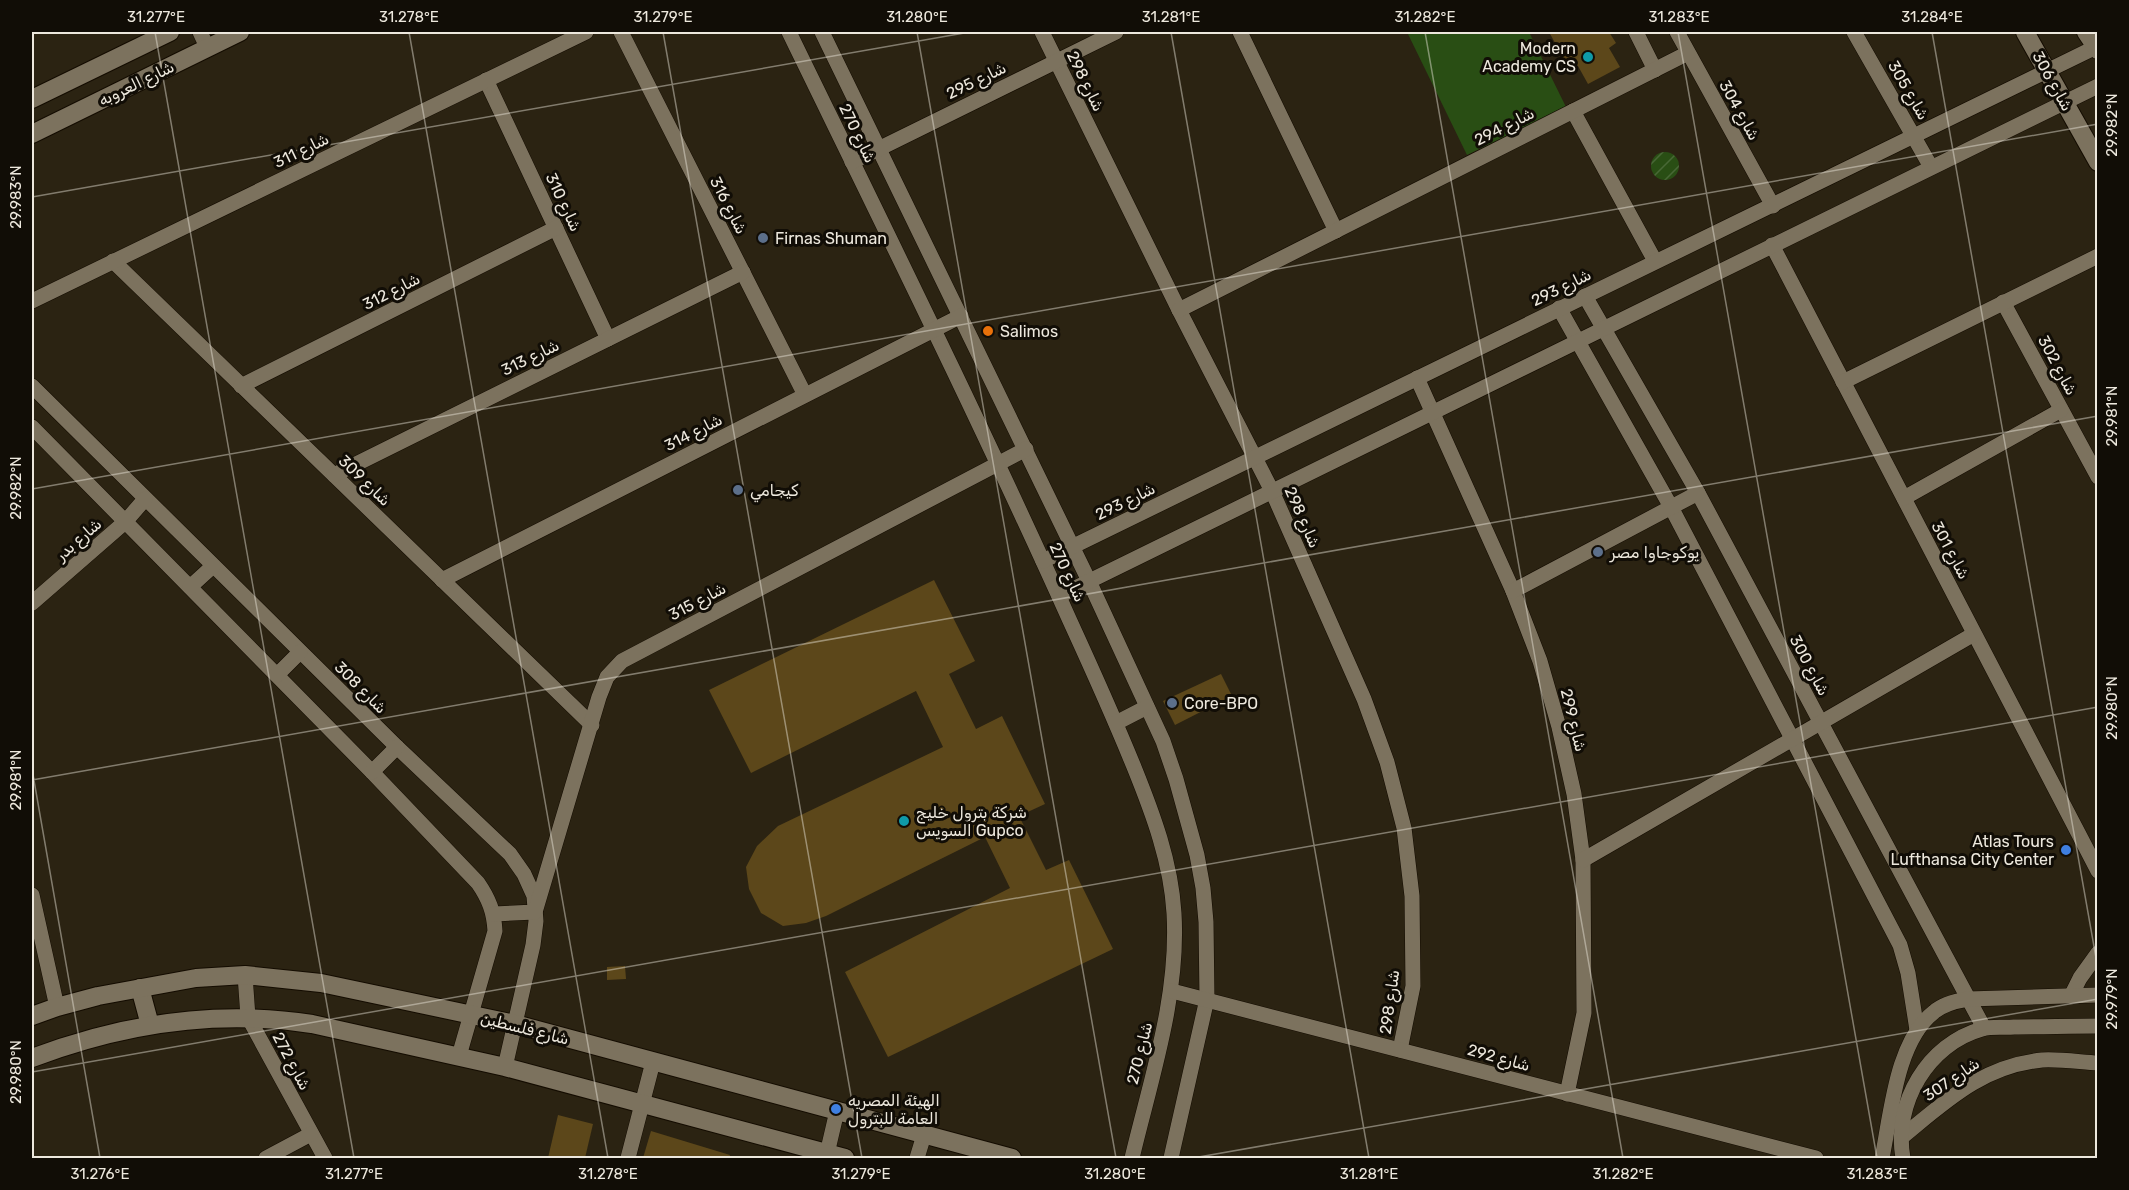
<svg xmlns="http://www.w3.org/2000/svg" width="2129" height="1190" viewBox="0 0 2129 1190" font-family="Rubik,'Noto Sans Arabic',sans-serif">
  <style>
    .green { fill: #294e14 }
    .garden { fill: url(#garden-furrows) }
    .building { fill: #5c471a }
    .lines { fill: none; stroke-linecap: round; stroke-linejoin: round }
    .street-casing { stroke: #140c01; stroke-width: 16 }
    .secondary-casing { stroke: #140c01; stroke-width: 20 }
    .street { stroke: #7c725e; stroke-width: 15 }
    .secondary { stroke: #7c725e; stroke-width: 18 }
    .ticks { fill: none; stroke: #ede8dd; stroke-width: 1.5; stroke-opacity: 0.45 }
    .culture-dot { fill: #0f9aa8; stroke: #110d06; stroke-width: 2 }
    .service-dot { fill: #5c6f8a; stroke: #110d06; stroke-width: 2 }
    .food-dot { fill: #e8710a; stroke: #110d06; stroke-width: 2 }
    .shop-dot { fill: #3f7fe0; stroke: #110d06; stroke-width: 2 }
    .labels { text-anchor: middle; stroke-width: 6; stroke-linejoin: round; paint-order: stroke }
    .poi-label { font-size: 16px; fill: #ede8dd; stroke: #110d06; text-anchor: start }
    .street-label { font-size: 16px; fill: #ede8dd; stroke: #110d06 }
    .neatline { fill: none; stroke: #ede8dd; stroke-width: 2 }
    .ticks-label { font-size: 15px; text-anchor: middle; fill: #ede8dd }
  </style>
  <defs>
    <pattern id="garden-furrows" width="10" height="10" patternUnits="userSpaceOnUse" patternTransform="scale(1.5)"><rect width="10" height="10" fill="#294e14"/><path d="M-1 1l2-2M0 10L10 0M9 11l2-2" fill="none" stroke="#486836"/></pattern>
  </defs>
  <rect width="100%" height="100%" fill="#2b2312"/>
  <polygon class="green" points="1407,32 1529,32 1566,107 1467,155"/>
  <circle class="garden" cx="1665" cy="166" r="14"/>
  <g class="building">
    <polygon points="1549,32 1609,32 1616,43 1609,48 1620,67 1588,84 1578,66 1570,70"/>
    <polygon points="934,580 975,661 949,674 976,729 1002,716 1045,804 1019,816 1046,870 1069,860 1113,949 888,1057 845,972 1010,888 985,837 826,916 806,923 783,926 761,913 749,889 746,867 757,846 778,826 943,747 916,691 751,773 709,690"/>
    <polygon points="1221,674 1232,696 1175,725 1163,701"/>
    <polygon points="625,966 626,979 607,980 607,967"/>
    <polygon points="558,1115 593,1124 585,1158 548,1158"/>
    <polygon points="651,1131 730,1155 729,1158 643,1158"/>
  </g>
  <g class="lines">
    <defs>
      <g id="street">
        <polyline points="200,32 207,47"/>
        <polyline points="621,32 805,395"/>
        <path d="M789 32C884 227 981 423 1070 621 1092 669 1114 718 1134 767 1153 814 1171 862 1174 913 1179 997 1151 1078 1132 1158"/>
        <polyline points="822,32 1089,581 1163,741 1176,779 1197,855 1203,888 1206,922 1207,999 1171,1158"/>
        <polyline points="1042,32 1179,310 1272,491 1364,699 1387,762 1404,828 1412,896 1413,986 1400,1050"/>
        <polyline points="1240,32 1336,231"/>
        <polyline points="1636,32 1655,70"/>
        <polyline points="1677,32 1773,206"/>
        <polyline points="1854,32 1931,167"/>
        <polyline points="486,80 608,339"/>
        <polyline points="1573,111 1655,261"/>
        <polyline points="852,162 1116,32"/>
        <polyline points="1772,245 2098,871"/>
        <polyline points="113,261 592,725"/>
        <polyline points="1585,296 1698,493 1984,1028"/>
        <polyline points="32,301 586,32"/>
        <polyline points="2003,302 2098,477"/>
        <polyline points="1559,308 1671,507 1900,945 1908,973 1917,1030"/>
        <polyline points="1179,310 1688,53"/>
        <polyline points="1417,378 1513,591 1540,661 1559,727 1574,794 1583,860 1584,1013 1567,1094"/>
        <polyline points="1843,382 2098,256"/>
        <polyline points="32,386 397,747 510,854 524,874 534,896 536,921 533,945 505,1067"/>
        <polyline points="241,386 556,228"/>
        <path d="M32 427 372 772 478 883C489 899 494 912 495 931L459 1056"/>
        <polyline points="334,475 743,272"/>
        <polyline points="1904,498 2061,410"/>
        <polyline points="1043,561 2096,47"/>
        <polyline points="442,580 961,316"/>
        <polyline points="190,587 213,566"/>
        <polyline points="1513,591 1698,493"/>
        <polyline points="1059,596 2098,86"/>
        <polyline points="32,603 125,522 145,499"/>
        <polyline points="277,675 300,652"/>
        <polyline points="1116,723 1147,707"/>
        <polyline points="372,772 397,747"/>
        <polyline points="1583,860 1974,634"/>
        <polyline points="32,895 57,1007"/>
        <polyline points="494,914 535,912 599,697 607,677 622,661 1026,449"/>
        <polyline points="245,975 248,1017 325,1158"/>
        <polyline points="1172,991 1816,1158"/>
        <polyline points="2071,996 2080,978 2098,953"/>
        <path d="M1902 1137C1946 1101 1982 1066 2042 1060 2060 1059 2080 1062 2098 1063"/>
        <polyline points="266,1158 311,1134"/>
        <polyline points="628,1158 653,1062"/>
        <polyline points="826,1158 837,1111"/>
        <polyline points="917,1158 924,1135"/>
        <path d="M1882 1158C1891 1115 1896 1041 1934 1012 1943 1004 1956 1001 1968 999L2098 995"/>
        <path d="M1903 1158C1893 1103 1928 1044 1982 1029 1992 1026 2004 1028 2014 1027 2042 1027 2070 1026 2098 1026"/>
      </g>
      <g id="secondary">
        <polyline points="2025,32 2098,162"/>
        <polyline points="2086,32 2098,50"/>
        <polyline points="32,99 170,32"/>
        <polyline points="32,134 240,32"/>
        <polyline points="140,988 150,1025"/>
        <polyline points="32,1016 57,1007 98,996 196,978 245,975 321,983 515,1024 1012,1158"/>
        <path d="M32 1058C122 1024 216 1009 312 1024L505 1067 845 1158"/>
      </g>
    </defs>
    <use href="#street" class="street-casing"/>
    <use href="#secondary" class="secondary-casing"/>
    <use href="#street" class="street"/>
    <use href="#secondary" class="secondary"/>
  </g>
  <path class="ticks" d="M155 32 354 1158M409 32 608 1158M663 32 862 1158M917 32 1116 1158M1171 32 1369 1158M1425 32 1623 1158M1678 32 1877 1158M1932 32 2098 969M32 197 970 32M32 489 2098 124M32 769 100 1158M32 780 2098 416M32 1072 2098 707M1193 1158 2098 999"/>
  <g class="culture-dot">
    <circle cx="1588" cy="57" r="6"/>
    <circle cx="904" cy="821" r="6"/>
  </g>
  <g class="service-dot">
    <circle cx="763" cy="238" r="6"/>
    <circle cx="738" cy="490" r="6"/>
    <circle cx="1598" cy="552" r="6"/>
    <circle cx="1172" cy="703" r="6"/>
  </g>
  <circle class="food-dot" cx="988" cy="331" r="6"/>
  <g class="shop-dot">
    <circle cx="2066" cy="850" r="6"/>
    <circle cx="836" cy="1109" r="6"/>
  </g>
  <g class="labels">
    <g class="poi-label">
      <text x="1576" y="54" text-anchor="end">Modern<tspan x="1576" dy="18">Academy CS</tspan></text>
      <text x="775" y="244">Firnas Shuman</text>
      <text x="1000" y="337">Salimos</text>
      <text x="750" y="496">كيجامي</text>
      <text x="1610" y="558">يوكوجاوا مصر</text>
      <text x="1184" y="709">Core-BPO</text>
      <text x="916" y="818">شركة بترول خليج<tspan x="916" dy="18">السويس Gupco</tspan></text>
      <text x="2054" y="847" text-anchor="end">Atlas Tours<tspan x="2054" dy="18">Lufthansa City Center</tspan></text>
      <text x="848" y="1106">الهيئة المصريه<tspan x="848" dy="18">العامة للبترول</tspan></text>
    </g>
    <g class="street-label">
      <text transform="translate(976 80) rotate(-26)" y="6">شارع 295</text>
      <text transform="translate(1086 81) rotate(64)" y="6">شارع 298</text>
      <text transform="translate(2053 81) rotate(61)" y="6">شارع 306</text>
      <text transform="translate(136 83) rotate(-26)" y="6">شارع العروبه</text>
      <text transform="translate(1909 90) rotate(60)" y="6">شارع 305</text>
      <text transform="translate(1740 110) rotate(61)" y="6">شارع 304</text>
      <text transform="translate(1504 126) rotate(-27)" y="6">شارع 294</text>
      <text transform="translate(858 133) rotate(64)" y="6">شارع 270</text>
      <text transform="translate(301 150) rotate(-26)" y="6">شارع 311</text>
      <text transform="translate(564 202) rotate(65)" y="6">شارع 310</text>
      <text transform="translate(729 205) rotate(63)" y="6">شارع 316</text>
      <text transform="translate(1561 287) rotate(-26)" y="6">شارع 293</text>
      <text transform="translate(391 291) rotate(-27)" y="6">شارع 312</text>
      <text transform="translate(530 357) rotate(-26)" y="6">شارع 313</text>
      <text transform="translate(2058 365) rotate(62)" y="6">شارع 302</text>
      <text transform="translate(693 432) rotate(-27)" y="6">شارع 314</text>
      <text transform="translate(365 480) rotate(44)" y="6">شارع 309</text>
      <text transform="translate(1125 501) rotate(-26)" y="6">شارع 293</text>
      <text transform="translate(1303 517) rotate(66)" y="6">شارع 298</text>
      <text transform="translate(78 539) rotate(-41)" y="6">شارع بدر</text>
      <text transform="translate(1951 550) rotate(62)" y="6">شارع 301</text>
      <text transform="translate(1068 572) rotate(65)" y="6">شارع 270</text>
      <text transform="translate(697 601) rotate(-28)" y="6">شارع 315</text>
      <text transform="translate(1810 665) rotate(62)" y="6">شارع 300</text>
      <text transform="translate(361 687) rotate(45)" y="6">شارع 308</text>
      <text transform="translate(1574 720) rotate(76)" y="6">شارع 299</text>
      <text transform="translate(1389 1002) rotate(-82)" y="6">شارع 298</text>
      <text transform="translate(525 1028) rotate(14)" y="6">شارع فلسطين</text>
      <text transform="translate(1139 1053) rotate(-76)" y="6">شارع 270</text>
      <text transform="translate(1499 1057) rotate(15)" y="6">شارع 292</text>
      <text transform="translate(292 1061) rotate(62)" y="6">شارع 272</text>
      <text transform="translate(1951 1079) rotate(-34)" y="6">شارع 307</text>
    </g>
  </g>
  <rect width="2129" height="1190" fill="none" stroke="#110d06" stroke-width="66"/>
  <rect x="33" y="33" width="2063" height="1124" class="neatline"/>
  <g class="ticks-label">
    <text x="156" y="22">31.277°E</text>
    <text x="409" y="22">31.278°E</text>
    <text x="663" y="22">31.279°E</text>
    <text x="917" y="22">31.280°E</text>
    <text x="1171" y="22">31.281°E</text>
    <text x="1425" y="22">31.282°E</text>
    <text x="1679" y="22">31.283°E</text>
    <text x="1932" y="22">31.284°E</text>
    <text transform="translate(2112 125) rotate(-90)" y="5">29.982°N</text>
    <text transform="translate(16 197) rotate(-90)" y="5">29.983°N</text>
    <text transform="translate(2112 416) rotate(-90)" y="5">29.981°N</text>
    <text transform="translate(16 488) rotate(-90)" y="5">29.982°N</text>
    <text transform="translate(2112 708) rotate(-90)" y="5">29.980°N</text>
    <text transform="translate(16 780) rotate(-90)" y="5">29.981°N</text>
    <text transform="translate(2112 999) rotate(-90)" y="5">29.979°N</text>
    <text transform="translate(16 1072) rotate(-90)" y="5">29.980°N</text>
    <text x="100" y="1179">31.276°E</text>
    <text x="354" y="1179">31.277°E</text>
    <text x="608" y="1179">31.278°E</text>
    <text x="861" y="1179">31.279°E</text>
    <text x="1115" y="1179">31.280°E</text>
    <text x="1369" y="1179">31.281°E</text>
    <text x="1623" y="1179">31.282°E</text>
    <text x="1877" y="1179">31.283°E</text>
  </g>
</svg>
